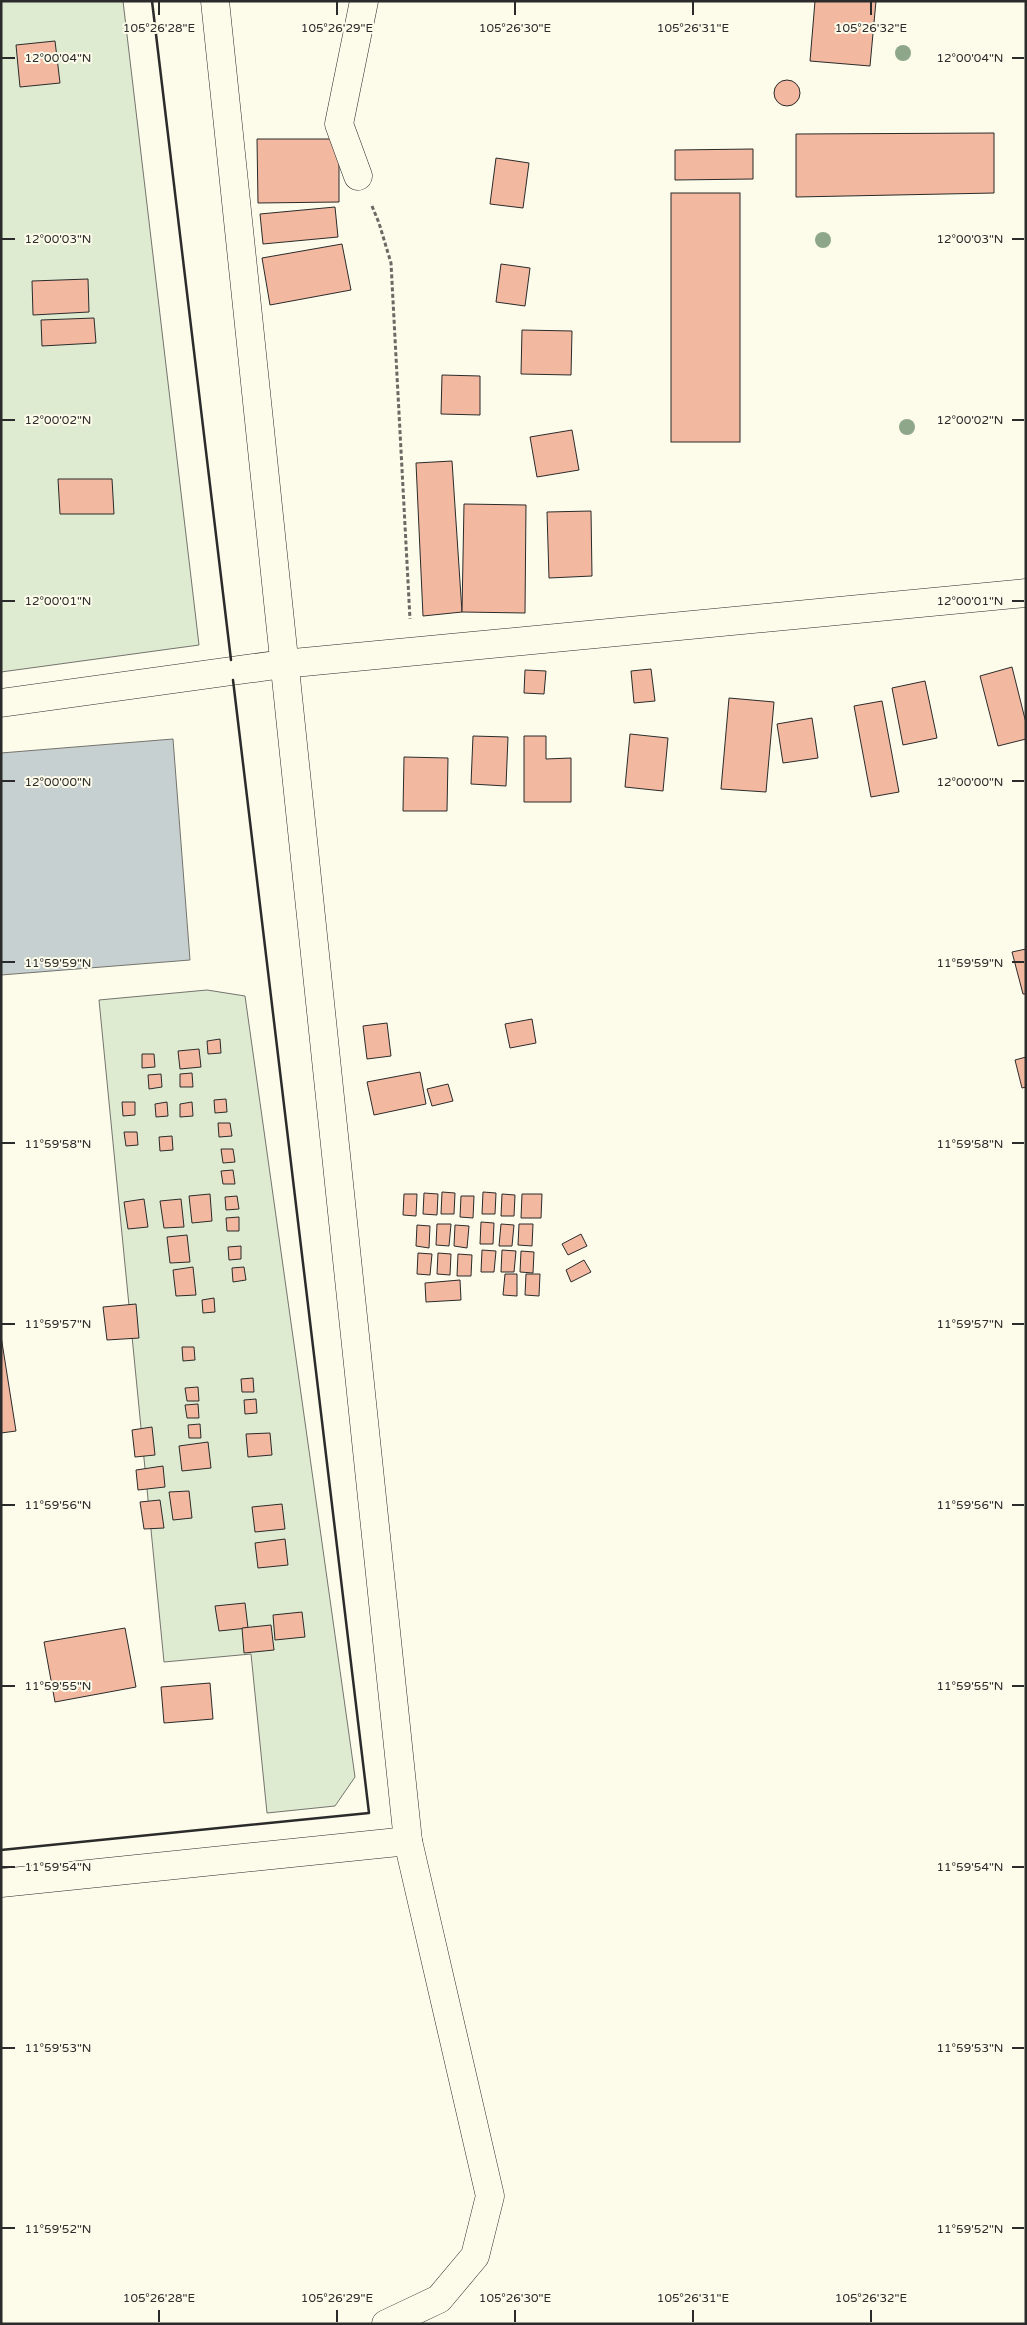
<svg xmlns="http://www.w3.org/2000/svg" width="1027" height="2325" viewBox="0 0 1027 2325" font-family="'Varela Round',sans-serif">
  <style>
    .green { fill: #deebd1; stroke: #74746e }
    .water { fill: #c7d0d0; stroke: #74746e }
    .building { fill: #f2b8a0; stroke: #2b2b2b }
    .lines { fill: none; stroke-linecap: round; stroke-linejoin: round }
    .minor-casing { stroke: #2b2b2b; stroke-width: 29 }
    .path { stroke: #6a6964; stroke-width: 3; stroke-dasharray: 4 2.5; stroke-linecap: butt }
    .minor { stroke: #fdfbea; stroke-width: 28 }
    .wall { stroke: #2b2b2b; stroke-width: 2.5 }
    .tree { fill: #8ea78a }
    .ticks { fill: none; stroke: #2b2b2b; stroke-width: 2 }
    .ticks-label { font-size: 12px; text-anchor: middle; fill: #2b2b2b; stroke: #fdfbea; stroke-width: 4; stroke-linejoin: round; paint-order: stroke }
  </style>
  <rect width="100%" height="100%" fill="#fdfbea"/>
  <g class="green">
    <polygon points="1,1 123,1 199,645 1,672"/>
    <polygon points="207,990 245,996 355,1777 335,1806 267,1813 251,1654 164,1662 99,1000"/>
  </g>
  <polygon class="water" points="173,739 190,960 1,975 1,753"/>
  <g class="building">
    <polygon points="815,1 876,1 870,66 810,61"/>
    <polygon points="55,41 60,83 20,87 16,45"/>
    <circle cx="787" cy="93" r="13"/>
    <polygon points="994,133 994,193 796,197 796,134"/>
    <polygon points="257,139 339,139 339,202 258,203"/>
    <polygon points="753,149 753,179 675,180 675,150"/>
    <polygon points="496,158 529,163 523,208 490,204"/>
    <rect x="671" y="193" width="69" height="249"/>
    <polygon points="335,207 338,237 263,244 260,214"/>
    <polygon points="342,244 351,290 270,305 262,258"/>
    <polygon points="501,264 530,268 525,306 496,302"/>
    <polygon points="88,279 89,312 33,315 32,281"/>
    <polygon points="94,318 96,343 42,346 41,320"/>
    <polygon points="522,330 572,331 571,375 521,374"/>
    <polygon points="442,375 480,376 480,415 441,414"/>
    <polygon points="572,430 579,470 537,477 530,437"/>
    <polygon points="452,461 462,612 423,616 416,463"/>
    <polygon points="58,479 112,479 114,514 60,514"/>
    <polygon points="464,504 526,505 525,613 462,612"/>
    <polygon points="591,511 592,576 549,578 547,512"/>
    <polygon points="1012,667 1026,723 1026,739 998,746 980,676"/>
    <polygon points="651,669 655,701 634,703 631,671"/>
    <polygon points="525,670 546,671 544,694 524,693"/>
    <polygon points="925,681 937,738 903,745 892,688"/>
    <polygon points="729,698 774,702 766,792 721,789"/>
    <polygon points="882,701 899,792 871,797 854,706"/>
    <polygon points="812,718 818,758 783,763 777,724"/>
    <polygon points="630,734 668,738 663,791 625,787"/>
    <polygon points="473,736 508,737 506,786 471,784"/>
    <polygon points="524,736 546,736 546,759 571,758 571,802 524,802"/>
    <polygon points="404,757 448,758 447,811 403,811"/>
    <polygon points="1026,949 1026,994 1023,994 1012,952"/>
    <polygon points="532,1019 536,1043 510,1048 505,1024"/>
    <polygon points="387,1023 391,1056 367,1059 363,1026"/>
    <polygon points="220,1039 221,1053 208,1054 207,1041"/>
    <polygon points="199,1049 201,1067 180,1069 178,1051"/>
    <polygon points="142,1054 154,1054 155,1067 142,1068"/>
    <polygon points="1026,1057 1026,1087 1022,1088 1015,1060"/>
    <polygon points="420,1072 426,1104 374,1115 367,1082"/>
    <polygon points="192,1073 193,1087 180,1087 180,1074"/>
    <polygon points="161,1074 162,1087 149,1089 148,1075"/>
    <polygon points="448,1084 453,1101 432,1106 427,1089"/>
    <polygon points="226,1099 227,1112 215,1113 214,1100"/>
    <polygon points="122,1102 135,1102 135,1115 123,1116"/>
    <polygon points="167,1102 168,1116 156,1117 155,1104"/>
    <polygon points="192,1102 193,1116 180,1117 180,1104"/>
    <polygon points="218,1123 230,1123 232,1136 219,1137"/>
    <polygon points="124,1132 137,1132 138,1145 126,1146"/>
    <polygon points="172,1136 173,1150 160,1151 159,1137"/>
    <polygon points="221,1149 233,1149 235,1162 223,1163"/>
    <polygon points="233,1170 235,1184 223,1184 221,1171"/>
    <polygon points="442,1192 455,1193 454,1214 441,1214"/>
    <polygon points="483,1192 496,1193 495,1214 482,1214"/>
    <polygon points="424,1193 438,1194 437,1215 423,1214"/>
    <polygon points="210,1194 212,1221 192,1223 189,1196"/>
    <polygon points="404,1194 417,1194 416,1216 403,1215"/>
    <polygon points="502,1194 515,1195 514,1216 501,1216"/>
    <polygon points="522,1194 542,1194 541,1218 521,1218"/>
    <polygon points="237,1196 239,1209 226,1210 225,1197"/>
    <polygon points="461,1196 474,1196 473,1218 460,1217"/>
    <polygon points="144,1199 148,1227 128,1229 124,1202"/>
    <polygon points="181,1199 184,1227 164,1228 160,1201"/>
    <polygon points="239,1217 239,1231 227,1231 226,1218"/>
    <polygon points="481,1222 494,1223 493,1244 480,1244"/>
    <polygon points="437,1224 451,1224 449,1246 436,1245"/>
    <polygon points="501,1224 514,1225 512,1246 499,1246"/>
    <polygon points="519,1224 533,1224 532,1246 518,1245"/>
    <polygon points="417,1225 430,1226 429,1248 416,1246"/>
    <polygon points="455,1225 469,1226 467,1248 454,1246"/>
    <polygon points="581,1234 587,1246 568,1255 562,1244"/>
    <polygon points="187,1235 190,1262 170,1263 167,1237"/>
    <polygon points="241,1246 241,1259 229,1260 228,1247"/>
    <polygon points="482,1250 496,1251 494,1272 481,1272"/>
    <polygon points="502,1250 516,1251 514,1272 501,1272"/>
    <polygon points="521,1251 534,1252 533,1273 520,1272"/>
    <polygon points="418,1253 432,1254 430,1275 417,1274"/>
    <polygon points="438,1253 451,1254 450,1275 437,1274"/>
    <polygon points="458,1254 472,1255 471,1276 457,1276"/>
    <polygon points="584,1260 591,1272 571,1282 566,1270"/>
    <polygon points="193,1267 196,1295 176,1296 173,1270"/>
    <polygon points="244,1267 246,1280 233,1282 232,1268"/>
    <polygon points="505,1274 517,1274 517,1296 503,1295"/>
    <polygon points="526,1274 540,1274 539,1296 525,1295"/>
    <polygon points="460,1280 461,1300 426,1302 425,1283"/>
    <polygon points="214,1298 215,1312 203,1313 202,1300"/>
    <polygon points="136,1304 139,1338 107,1340 103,1307"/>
    <polygon points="1,1336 16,1431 1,1433"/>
    <polygon points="182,1347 194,1347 195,1360 183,1361"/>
    <polygon points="253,1378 254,1392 242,1392 241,1379"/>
    <polygon points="198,1387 199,1401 187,1401 185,1388"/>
    <polygon points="256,1399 257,1413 245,1414 244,1400"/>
    <polygon points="198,1404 199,1418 187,1418 185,1405"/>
    <polygon points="200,1424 201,1438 189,1438 188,1425"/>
    <polygon points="152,1427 155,1455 135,1457 132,1430"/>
    <polygon points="270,1433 272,1455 248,1457 246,1434"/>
    <polygon points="208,1442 211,1468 182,1471 179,1446"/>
    <polygon points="163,1466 165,1487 138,1490 136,1470"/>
    <polygon points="189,1491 192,1518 173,1520 169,1492"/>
    <polygon points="160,1500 164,1528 144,1529 140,1502"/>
    <polygon points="282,1504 285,1529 255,1532 252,1507"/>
    <polygon points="285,1539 288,1565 258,1568 255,1543"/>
    <polygon points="245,1603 248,1628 219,1631 215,1606"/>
    <polygon points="302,1612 305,1637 275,1640 273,1615"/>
    <polygon points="271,1625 274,1650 244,1653 242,1628"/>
    <polygon points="125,1628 136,1687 55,1702 44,1642"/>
    <polygon points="210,1683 213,1719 164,1723 161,1687"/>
  </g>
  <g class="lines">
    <defs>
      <g id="minor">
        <polyline points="358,176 339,124 364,1"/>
        <polyline points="1,703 283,664 1026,593"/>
        <polyline points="1,1883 408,1841 215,1"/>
        <polyline points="386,2324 439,2299 475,2256 490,2196 408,1841"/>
      </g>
    </defs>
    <use href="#minor" class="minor-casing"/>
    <polyline class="path" points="372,206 379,223 391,263 410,619"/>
    <use href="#minor" class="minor"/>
    <g class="wall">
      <polyline points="152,1 231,660"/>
      <polyline points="1,1850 369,1813 233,680"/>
    </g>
  </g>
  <g class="tree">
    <circle cx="903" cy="53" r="8"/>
    <circle cx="823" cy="240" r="8"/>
    <circle cx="907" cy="427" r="8"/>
  </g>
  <path class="ticks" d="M159 2V15M337 2V15M515 2V15M693 2V15M871 2V15M2 58H15M1012 58H1024M2 239H15M1012 239H1024M2 420H15M1012 420H1024M2 601H15M1012 601H1024M2 781H15M1012 781H1024M2 962H15M1012 962H1024M2 1143H15M1012 1143H1024M2 1324H15M1012 1324H1024M2 1505H15M1012 1505H1024M2 1686H15M1012 1686H1024M2 1867H15M1012 1867H1024M2 2048H15M1012 2048H1024M2 2228H15M1012 2228H1024M159 2310V2322M337 2310V2322M515 2310V2322M693 2310V2322M871 2310V2322"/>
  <g class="ticks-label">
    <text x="159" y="32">105°26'28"E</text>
    <text x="337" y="32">105°26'29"E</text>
    <text x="515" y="32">105°26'30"E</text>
    <text x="693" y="32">105°26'31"E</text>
    <text x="871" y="32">105°26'32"E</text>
    <text x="58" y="62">12°00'04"N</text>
    <text x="970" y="62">12°00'04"N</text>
    <text x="58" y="243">12°00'03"N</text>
    <text x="970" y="243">12°00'03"N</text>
    <text x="58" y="424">12°00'02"N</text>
    <text x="970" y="424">12°00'02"N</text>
    <text x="58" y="605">12°00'01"N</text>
    <text x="970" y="605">12°00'01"N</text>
    <text x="58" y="786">12°00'00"N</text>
    <text x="970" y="786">12°00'00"N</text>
    <text x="58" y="967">11°59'59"N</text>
    <text x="970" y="967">11°59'59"N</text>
    <text x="58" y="1148">11°59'58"N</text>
    <text x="970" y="1148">11°59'58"N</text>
    <text x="58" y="1328">11°59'57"N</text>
    <text x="970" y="1328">11°59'57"N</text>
    <text x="58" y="1509">11°59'56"N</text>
    <text x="970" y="1509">11°59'56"N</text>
    <text x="58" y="1690">11°59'55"N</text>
    <text x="970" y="1690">11°59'55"N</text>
    <text x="58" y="1871">11°59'54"N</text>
    <text x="970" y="1871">11°59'54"N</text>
    <text x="58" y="2052">11°59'53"N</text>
    <text x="970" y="2052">11°59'53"N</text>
    <text x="58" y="2233">11°59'52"N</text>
    <text x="970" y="2233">11°59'52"N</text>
    <text x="159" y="2302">105°26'28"E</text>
    <text x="337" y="2302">105°26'29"E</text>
    <text x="515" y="2302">105°26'30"E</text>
    <text x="693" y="2302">105°26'31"E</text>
    <text x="871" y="2302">105°26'32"E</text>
  </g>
  <rect width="1027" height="2325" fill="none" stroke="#2b2b2b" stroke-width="5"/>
</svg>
